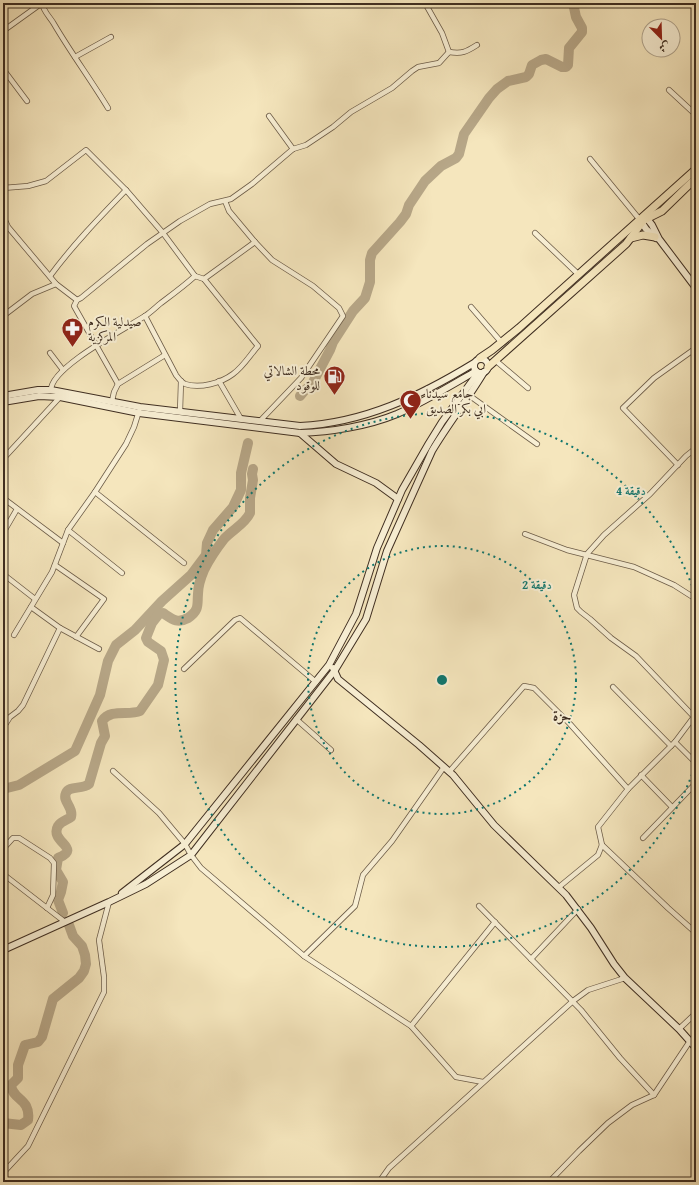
<svg xmlns="http://www.w3.org/2000/svg" width="699" height="1185" viewBox="0 0 699 1185" font-family="'Gentium Book Plus',Amiri,serif">
  <style>
    .lines { fill: none; stroke-linecap: round; stroke-linejoin: round }
    .river { stroke: #b7a788; stroke-width: 10 }
    .street-casing { stroke: #6c5c48; stroke-width: 6 }
    .secondary-casing { stroke: #3f2e21; stroke-width: 8 }
    .primary-casing { stroke: #3f2e21; stroke-width: 9 }
    .street { stroke: #f8efd4; stroke-width: 4.5 }
    .secondary { stroke: #f8efd4; stroke-width: 6 }
    .primary { stroke: #f5e6bd; stroke-width: 7 }
    .ring { fill: none; stroke: #0f766e; stroke-width: 2; stroke-dasharray: 2 4 }
    .labels { text-anchor: middle; stroke-width: 4; stroke-linejoin: round; paint-order: stroke }
    .poi-label { font-size: 13px; fill: #3f2e21; stroke: #f8efd4; text-anchor: start }
    .quarter-label { font-size: 15px; font-weight: bold; fill: #3f2e21; stroke: #f8efd4 }
    .centre { fill: #0f766e; stroke: #f8efd4; stroke-width: 2 }
    .ring-label { font-size: 12px; text-anchor: middle; font-weight: bold; fill: #0f766e; stroke: #f8efd4; stroke-width: 4; stroke-linejoin: round; paint-order: stroke }
  </style>
  <rect width="100%" height="100%" fill="#f5e6bd"/>
  <filter id="stains"><feTurbulence type="fractalNoise" baseFrequency=".005" numOctaves="4"/><feColorMatrix values="0 0 0 0 .2 0 0 0 0 .09 0 0 0 0 .02 0 0 0 .5 -.17"/></filter>
  <radialGradient id="worn" r=".72"><stop offset=".6" stop-color="#630" stop-opacity="0"/><stop offset="1" stop-color="#630" stop-opacity=".3"/></radialGradient>
  <g class="lines">
    <g class="river">
      <polyline points="300,396 305,390 312,384 330,350 333,342 353,311 365,298 370,282 370,260 372,253 400,222 406,214 409,205 425,181 441,166 456,158 459,154 464,134 489,98 497,89 508,81 526,77 529,74 532,65 541,60 546,59 562,67 566,67 568,65 569,48 582,32 582,28 576,17 573,3"/>
      <polyline points="3,789 19,785 75,751 100,695 108,661 116,645 135,630 162,601 191,575 206,555 207,543 213,530 233,507 241,490 241,473 248,443"/>
      <path d="M63 913 58 900 61 892 63 882 56 870 58 858C83 848 49 842 58 826 61 821 67 820 71 817 74 807 62 802 66 793 69 785 82 790 89 784L101 743 105 736 102 721C111 708 129 716 140 711L158 685 164 660 161 651 148 642 146 638 152 623 159 614 163 613C172 619 177 624 188 618 200 610 197 604 198 594 198 586 201 577 204 570 209 560 217 548 224 539 232 530 245 524 250 513V498L253 480 252 474 253 469"/>
      <path d="M3 1123 21 1125 28 1120C31 1098 12 1100 11 1085L18 1078V1065L25 1045 38 1042 42 1037 44 1030 53 999 79 978 84 971 86 964 85 955 82 946 73 936 69 925"/>
    </g>
    <defs>
      <g id="street">
        <polyline points="425,3 442,33 449,52"/>
        <path d="M3 31 42 3C43 11 50 17 54 24 71 53 91 80 108 108"/>
        <path d="M449 52C462 54 466 52 477 45"/>
        <polyline points="75,57 111,37"/>
        <polyline points="3,69 27,101"/>
        <polyline points="669,90 696,115"/>
        <polyline points="269,116 293,149"/>
        <polyline points="590,159 640,220"/>
        <path d="M3 188 28 186 46 181 86 150 126 190 163 233 195 276 204 279 258 346C250 355 243 367 233 374 221 383 200 389 185 384 181 382 179 379 176 375L145 316"/>
        <polyline points="225,201 229,211 255,242 272,260 313,286 339,308 343,316 301,378 260,421"/>
        <polyline points="3,216 8,227 56,284 77,300"/>
        <polyline points="535,233 579,275"/>
        <path d="M50 276C73 245 99 218 126 190"/>
        <polyline points="204,279 255,242"/>
        <polyline points="471,307 502,343"/>
        <polyline points="3,316 32,294 56,284"/>
        <polyline points="50,353 63,370"/>
        <polyline points="495,360 528,388"/>
        <polyline points="219,381 241,419"/>
        <polyline points="118,384 74,306 77,300 81,298 147,244 180,221 210,204 231,199 252,184 293,149 306,145 333,127 351,112 392,88 412,71 418,67 439,63 449,52"/>
        <path d="M51 390C51 367 125 329 145 316 151 312 156 307 161 303 173 294 184 286 195 276"/>
        <polyline points="470,396 537,444"/>
        <polyline points="112,401 114,392 118,384 165,355"/>
        <polyline points="180,412 181,381"/>
        <polyline points="696,448 686,456 650,494 604,535 587,554 574,595 577,608 581,612 590,619 611,638 636,656 696,719"/>
        <polyline points="3,459 60,397 60,395"/>
        <polyline points="678,465 623,408 654,378 696,348"/>
        <polyline points="95,492 184,563"/>
        <polyline points="3,498 63,543"/>
        <polyline points="68,530 122,573"/>
        <polyline points="3,533 17,509"/>
        <polyline points="525,534 567,550 634,567 674,585 696,599"/>
        <polyline points="55,565 104,599 76,637"/>
        <polyline points="3,574 35,599"/>
        <polyline points="31,607 60,628 99,649"/>
        <polyline points="14,635 52,572 68,530 95,492 126,444 134,427 139,411"/>
        <polyline points="184,669 235,620 240,618 316,682"/>
        <polyline points="613,687 671,746"/>
        <polyline points="296,719 331,750"/>
        <polyline points="3,728 10,717 18,711 23,705 60,628"/>
        <polyline points="675,742 696,763"/>
        <polyline points="113,771 159,813 185,844 191,855 201,868 304,956 411,1026 456,1077 483,1082"/>
        <polyline points="449,772 524,686 534,688 570,724 628,789"/>
        <polyline points="641,775 672,807"/>
        <polyline points="643,838 696,783"/>
        <polyline points="602,845 668,908 696,933"/>
        <polyline points="3,849 13,838 19,838 50,858 54,863 53,895 47,908"/>
        <polyline points="3,874 65,922"/>
        <polyline points="559,887 598,855 602,845 598,827 628,789 675,742 696,714"/>
        <polyline points="479,906 581,1010 620,1058 654,1095"/>
        <polyline points="304,956 355,906 363,875 392,841 444,767"/>
        <polyline points="531,959 578,909"/>
        <polyline points="411,1026 495,922"/>
        <polyline points="679,1029 696,1013"/>
        <polyline points="3,1173 28,1146 104,992 104,977 99,940 109,902"/>
        <polyline points="379,1182 389,1168 573,1001 588,990 625,978"/>
        <polyline points="549,1182 579,1151 608,1123 632,1105 654,1095 690,1041"/>
      </g>
      <g id="secondary">
        <polyline points="645,216 652,225 659,239 696,288"/>
        <polyline points="640,220 646,229 656,238"/>
        <circle cx="481" cy="366" r="7"/>
        <path d="M3 396 38 390H51L140 407 300 426C364 423 420 396 474 363"/>
        <path d="M3 402 39 396 60 397 139 413 300 433C331 432 368 426 397 414 424 402 450 386 476 371"/>
        <polyline points="300,433 336,464 376,483 398,499"/>
        <polyline points="333,668 338,679 419,745 453,775 494,825 566,895 591,928 614,964 625,978 679,1029 696,1048"/>
        <polyline points="122,893 185,844 329,665 356,614 377,548 402,490 429,443 442,422 478,373"/>
        <path d="M3 950 109 902 146 884 191 855 335 670 366 619 387 551 432 451C448 424 468 399 484 372"/>
      </g>
      <g id="primary">
        <polyline points="631,238 643,235 655,237"/>
        <polyline points="480,358 492,350 519,328 696,169"/>
        <polyline points="488,367 626,244 644,220 662,211 696,178"/>
      </g>
    </defs>
    <use href="#street" class="street-casing"/>
    <use href="#secondary" class="secondary-casing"/>
    <use href="#primary" class="primary-casing"/>
    <use href="#street" class="street"/>
    <use href="#secondary" class="secondary"/>
    <use href="#primary" class="primary"/>
  </g>
  <g class="ring">
    <circle cx="442" cy="680" r="134"/>
    <path d="M696 763A267 267 0 1 1 696 597"/>
  </g>
  <defs>
    <symbol id="pharmacy-pin" viewBox="-11 -11 22 30"><path d="M0 17L-7.5 6A9.5 9.5 0 1 1 7.5 6Z" fill="#8f2418" stroke="#f8efd4"/><path d="M-2-6h4v4h4v4h-4v4h-4v-4h-4v-4h4Z" fill="#fff"/></symbol>
    <symbol id="fuel-pin" viewBox="-11 -11 22 30"><path d="M0 17L-7.5 6A9.5 9.5 0 1 1 7.5 6Z" fill="#8f2418" stroke="#f8efd4"/><path d="M-5.5-6h7V0h2V4h1.3V-2.5L3-4.5l.8-.8L6-3V5H2.5V1h-1V6h-7ZM-4.2-4.7v3.2H.2V-4.7Z" fill="#fff"/></symbol>
    <symbol id="mosque-pin" viewBox="-11 -11 22 30"><path d="M0 17L-7.5 6A9.5 9.5 0 1 1 7.5 6Z" fill="#8f2418" stroke="#f8efd4"/><path d="M3.5-4.9A6 6 0 1 0 3.5 4.9A5 5 0 1 1 3.5-4.9Z" fill="#fff"/></symbol>
  </defs>
  <g fill-rule="evenodd">
    <use href="#pharmacy-pin" x="60" y="316" width="25" height="34"/>
    <use href="#fuel-pin" x="322" y="364" width="25" height="34"/>
    <use href="#mosque-pin" x="398" y="388" width="25" height="34"/>
  </g>
  <g class="labels">
    <g class="poi-label">
      <text x="88" y="326">صيدلية الكرم<tspan x="88" dy="15">المركزية</tspan></text>
      <text x="320" y="375" text-anchor="end">محطة الشالاتي<tspan x="320" dy="15">للوقود</tspan></text>
      <text x="426" y="398">جامع سيدنا<tspan x="426" dy="15">ابي بكر الصديق</tspan></text>
    </g>
    <g class="quarter-label">
      <text x="562" y="721">حزة</text>
    </g>
  </g>
  <circle cx="442" cy="680" r="6" class="centre"/>
  <g class="ring-label">
    <text x="631" y="495">4 دقيقة</text>
    <text x="537" y="589">2 دقيقة</text>
  </g>
  <rect width="699" height="1185" fill="none" stroke="#f5e6bd" stroke-width="16"/>
  <rect x="4" y="4" width="691" height="1177" fill="none" stroke="#3f2e21" stroke-width="2"/>
  <rect x="8" y="8" width="683" height="1169" fill="none" stroke="#3f2e21"/>
  <g transform="translate(661 38) rotate(157)"><circle r="19" fill="#f8efd4" stroke="#aea28c"/>
  <path d="M0-3L7 15L0 10L-7 15Z" fill="#8f2418"/>
  <text y="-6" font-size="11" font-weight="bold" text-anchor="middle" fill="#3f2e21">ش</text>
  </g>
  <rect width="100%" height="100%" filter="url(#stains)"/>
  <rect width="100%" height="100%" fill="url(#worn)"/>
</svg>
